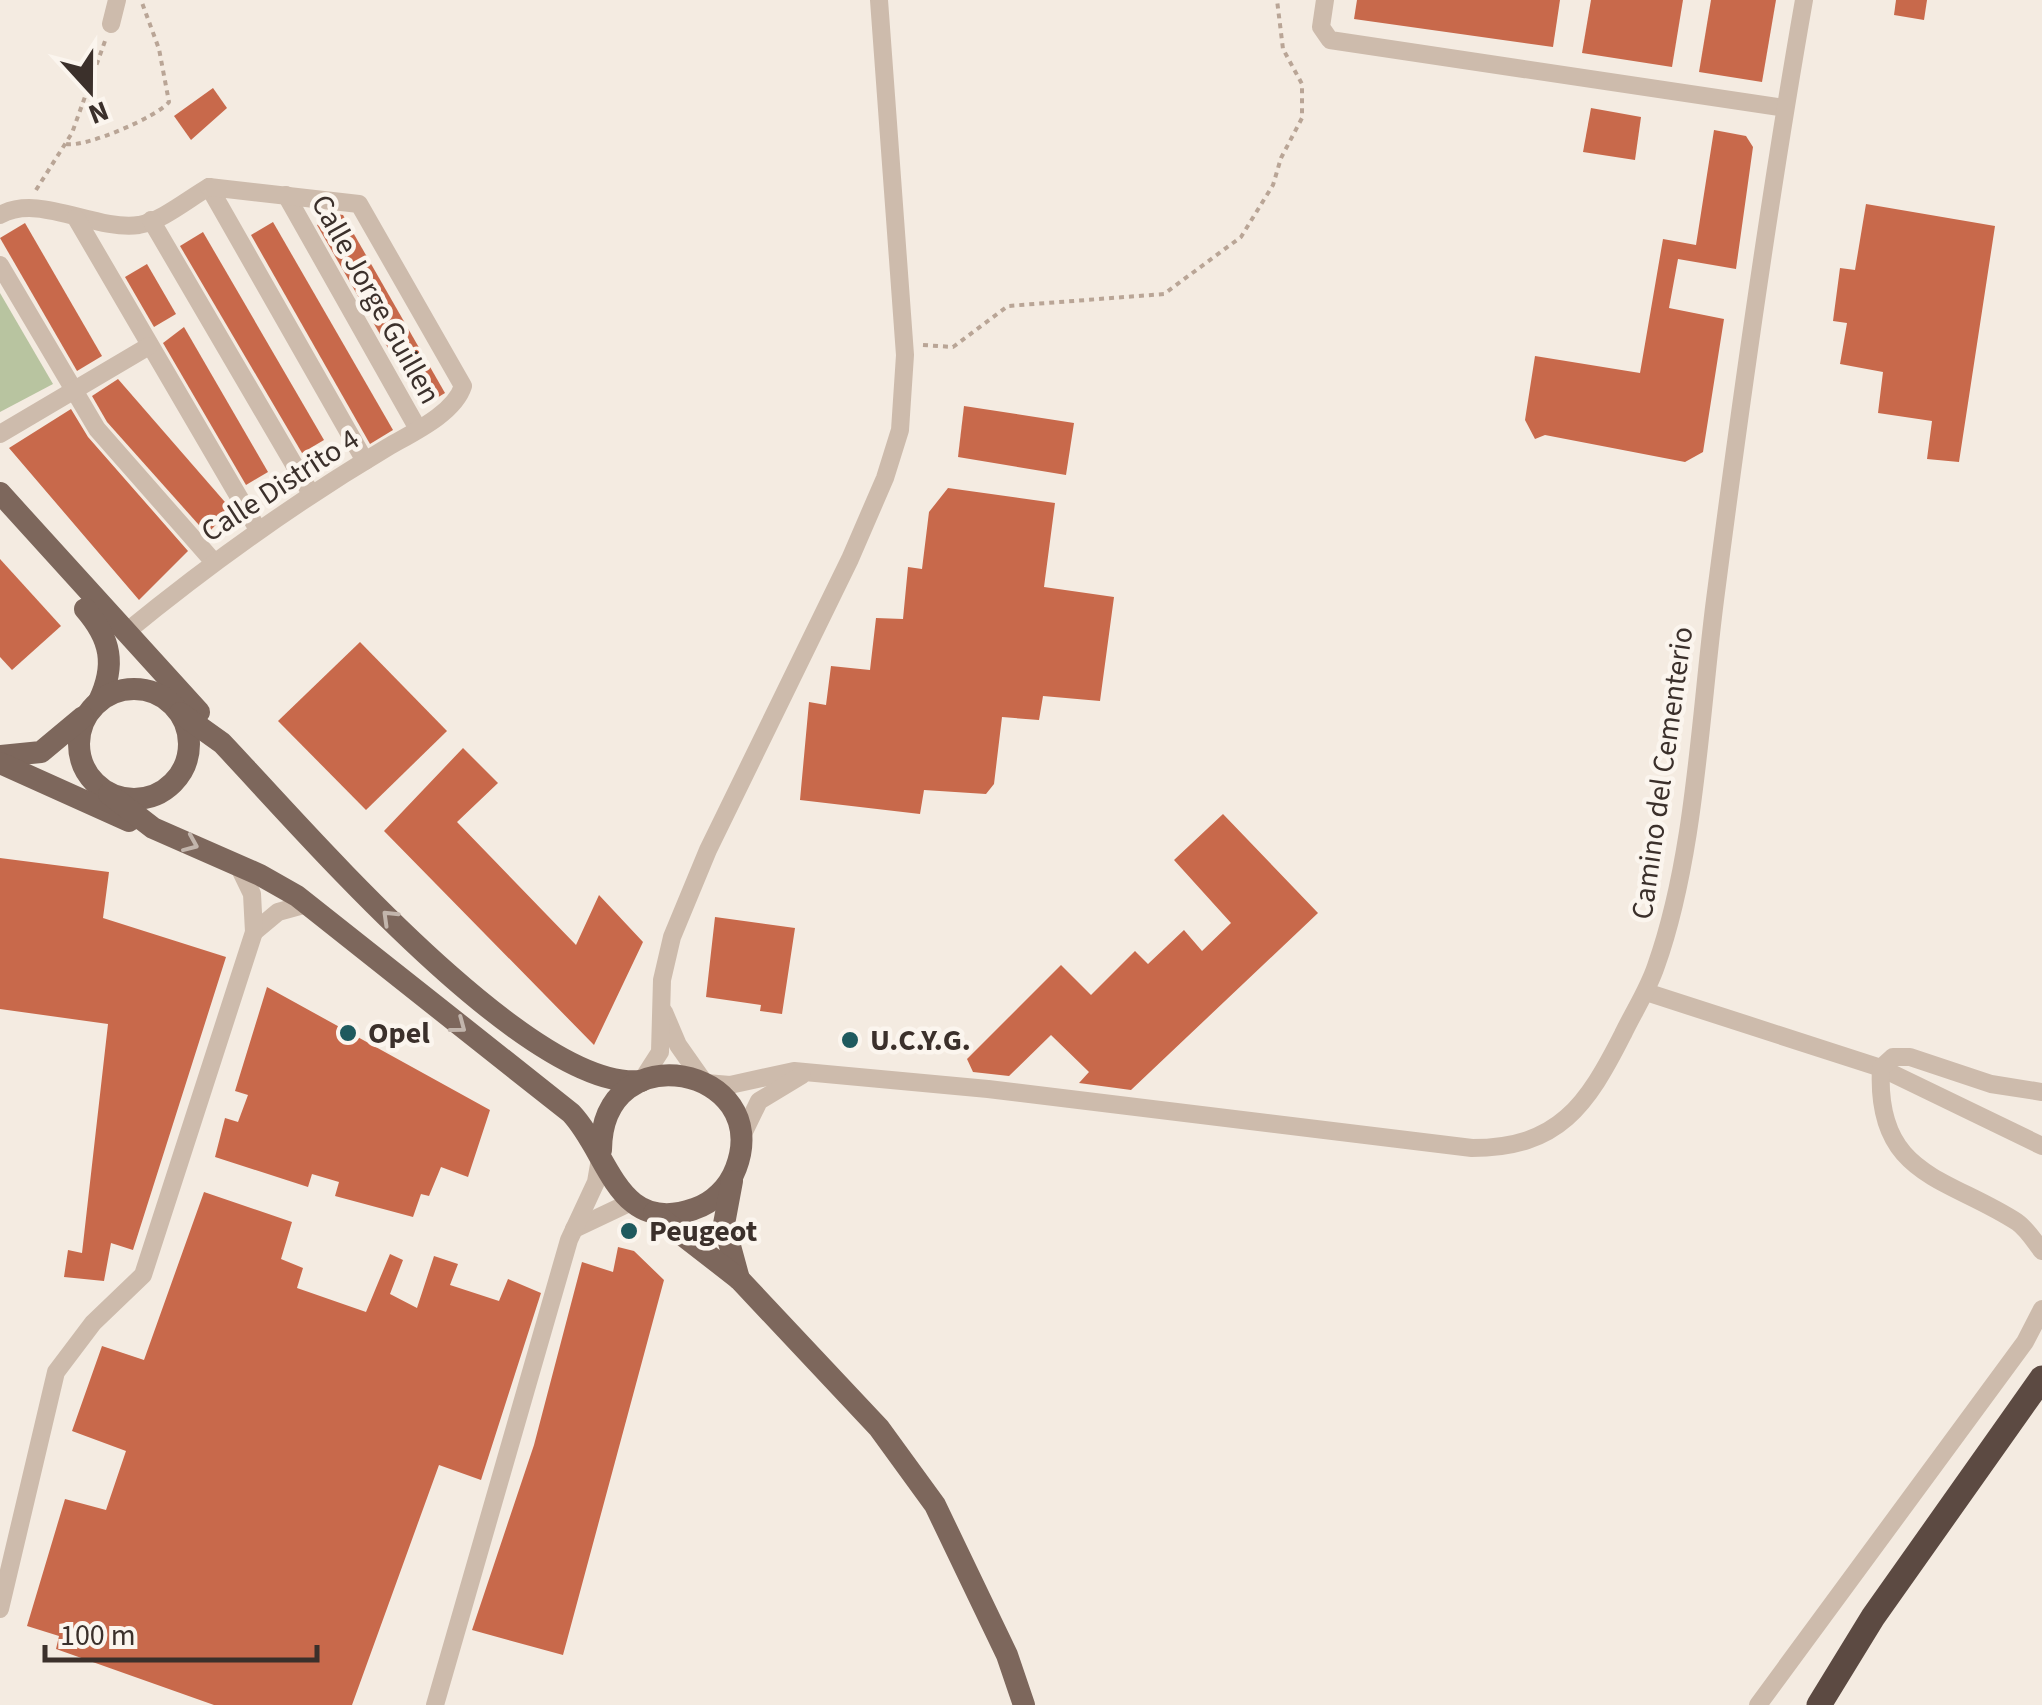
<svg xmlns="http://www.w3.org/2000/svg" width="2042" height="1705" viewBox="0 0 2042 1705" font-family="'Source Sans 3',sans-serif">
  <style>
    .green { fill: #b8c4a0 }
    .building { fill: #c8694b }
    .lines { fill: none; stroke-linecap: round; stroke-linejoin: round }
    .path { stroke: #b9a596; stroke-width: 4; stroke-dasharray: 5 5; stroke-linecap: butt }
    .minor { stroke: #cdbbac; stroke-width: 18 }
    .major { stroke: #7d675c; stroke-width: 22 }
    .highway { stroke: #5c4a42; stroke-width: 25 }
    .oneway { stroke: #c2b5ac }
    .poi-dot { fill: #1f5a5e; stroke: #fbf5ee; stroke-width: 4 }
    .labels { text-anchor: middle; stroke-width: 9; stroke-linejoin: round; paint-order: stroke }
    .street-label { font-size: 30px; fill: #3b302b; stroke: #fbf5ee }
    .poi-label { font-size: 30px; font-weight: bold; fill: #3b302b; stroke: #fbf5ee; text-anchor: start }
  </style>
  <rect width="100%" height="100%" fill="#f4ebe1"/>
  <polygon class="green" points="0,293 53,384 0,412"/>
  <g class="building">
    <polygon points="1357,0 1560,0 1553,47 1354,19"/>
    <polygon points="1591,0 1683,0 1672,67 1582,53"/>
    <polygon points="1711,0 1776,0 1762,82 1699,72"/>
    <polygon points="1896,0 1927,0 1924,20 1894,15"/>
    <polygon points="213,88 227,108 191,140 174,116"/>
    <polygon points="1591,108 1641,117 1635,160 1583,152"/>
    <polygon points="1714,130 1746,136 1753,147 1736,269 1678,259 1669,308 1724,319 1703,452 1685,462 1545,435 1535,439 1525,420 1535,356 1640,373 1663,239 1696,245"/>
    <polygon points="1866,204 1995,226 1959,462 1927,459 1932,421 1878,413 1883,372 1840,364 1847,323 1833,321 1840,268 1855,270"/>
    <polygon points="336,214 343,215 445,393 422,407 317,225"/>
    <polygon points="273,222 393,430 370,444 251,235"/>
    <polygon points="25,223 102,356 77,371 0,238"/>
    <polygon points="203,232 324,440 302,453 180,246"/>
    <polygon points="147,264 176,314 154,327 125,277"/>
    <polygon points="184,327 268,472 246,485 163,343"/>
    <polygon points="118,379 231,509 207,534 107,422 92,396"/>
    <polygon points="964,406 1074,423 1066,475 958,457"/>
    <polygon points="71,409 88,437 188,551 139,600 9,448"/>
    <polygon points="948,488 1055,503 1044,587 1114,597 1100,701 1043,696 1039,720 1002,717 994,784 986,794 924,790 920,814 800,800 809,702 826,705 831,666 870,670 876,618 903,619 908,567 922,569 929,512"/>
    <polygon points="0,559 61,626 12,670 0,657"/>
    <polygon points="360,642 447,731 366,810 278,721"/>
    <polygon points="463,748 498,783 457,822 576,945 599,895 643,942 594,1045 384,831"/>
    <polygon points="1223,814 1318,913 1131,1090 1079,1083 1089,1072 1051,1035 1009,1076 973,1072 967,1059 1061,965 1091,995 1135,951 1148,964 1184,930 1202,951 1231,923 1174,860"/>
    <polygon points="0,858 109,872 103,918 226,957 133,1250 111,1243 104,1281 64,1277 68,1250 82,1253 108,1024 0,1009"/>
    <polygon points="715,917 795,928 782,1014 760,1011 761,1005 706,997"/>
    <polygon points="267,987 490,1110 468,1177 441,1167 429,1196 421,1194 413,1217 335,1196 339,1182 312,1174 308,1187 215,1157 225,1118 238,1122 248,1095 235,1091"/>
    <polygon points="204,1192 292,1222 281,1259 303,1268 297,1288 366,1312 390,1254 403,1260 390,1294 417,1308 434,1256 458,1264 450,1285 499,1301 508,1279 541,1293 481,1480 439,1465 352,1705 214,1705 56,1649 59,1636 27,1626 65,1499 106,1510 126,1451 72,1431 102,1346 144,1360"/>
    <polygon points="618,1247 634,1251 664,1280 563,1655 472,1630 534,1445 582,1262 613,1272"/>
  </g>
  <g class="lines">
    <g class="path">
      <path d="M66 144C85 148 157 117 169 102L159 49 141 0"/>
      <polyline points="36,190 72,133 105,41"/>
      <polyline points="923,345 953,347 1008,306 1164,294 1241,237 1273,185 1281,158 1302,118 1302,84 1283,49 1277,0"/>
    </g>
    <g class="minor">
      <polyline points="1325,0 1321,27 1330,40 1785,108"/>
      <polyline points="111,24 117,0"/>
      <polyline points="209,187 365,461"/>
      <polyline points="286,195 418,429"/>
      <path d="M0 215C39 193 94 231 139 225 162 221 188 199 209 187"/>
      <polyline points="76,218 257,528"/>
      <polyline points="151,220 310,492"/>
      <polyline points="0,265 97,429 213,561"/>
      <polyline points="0,434 149,346"/>
      <path d="M125 633C209 564 294 503 388 447 412 433 454 414 463 386L359 204 209 187"/>
      <polyline points="254,932 278,912 307,904"/>
      <polyline points="1646,992 1881,1068 2042,1146"/>
      <polyline points="664,1012 678,1045 704,1082"/>
      <polyline points="642,1080 660,1052 662,980 672,937 708,850 850,559 885,478 900,430 905,355 879,0"/>
      <path d="M706 1083 730 1085 794 1071 988 1089 1472 1148C1559 1148 1587 1105 1623 1034 1634 1011 1648 990 1656 966 1695 857 1700 716 1715 600 1741 399 1769 199 1804 0"/>
      <path d="M2042 1092 1991 1084 1910 1057H1893L1881 1068C1875 1177 1948 1177 2017 1222 2027 1229 2035 1242 2042 1251"/>
      <polyline points="741,1138 759,1101 802,1075"/>
      <polyline points="574,1229 631,1202"/>
      <polyline points="0,1609 56,1372 93,1323 143,1275 254,932 252,894 238,865"/>
      <polyline points="435,1705 569,1240 596,1182 601,1153"/>
      <polyline points="1758,1705 2025,1342 2042,1309"/>
    </g>
    <g class="major">
      <polyline points="0,493 199,712"/>
      <path d="M85 609C111 639 116 665 99 701"/>
      <circle cx="134" cy="744" r="55"/>
      <path d="M180 713 222 743C300 825 528 1092 641 1081"/>
      <polyline points="0,756 41,752 83,717"/>
      <polyline points="0,763 129,821"/>
      <path d="M109 794 153 828 260 875 297 896 571 1113C609 1153 617 1236 694 1209 713 1203 729 1187 736 1168 774 1067 602 1031 601 1150"/>
      <polyline points="732,1181 724,1224 739,1279"/>
      <polyline points="654,1213 739,1279 879,1428 935,1505 1007,1655 1024,1705"/>
    </g>
    <polyline class="highway" points="1819,1705 1873,1617 2042,1378"/>
  </g>
  <defs><path id="oneway-chevron" d="M-2-3.5L2.5 0L-2 3.5" fill="none" stroke-width="1.6" stroke-linecap="round" stroke-linejoin="round" transform="scale(2.5)"/></defs>
  <g class="oneway">
    <use href="#oneway-chevron" transform="translate(191 844) rotate(23)"/>
    <use href="#oneway-chevron" transform="translate(389 917) rotate(-136)"/>
    <use href="#oneway-chevron" transform="translate(459 1026) rotate(37)"/>
  </g>
  <g class="poi-dot">
    <circle cx="348" cy="1033" r="10"/>
    <circle cx="850" cy="1040" r="10"/>
    <circle cx="629" cy="1231" r="10"/>
  </g>
  <g class="labels">
    <g class="street-label">
      <text transform="translate(376 299) rotate(61)" y="10">Calle Jorge Guillen</text>
      <text transform="translate(280 485) rotate(-33)" y="10">Calle Distrito 4</text>
      <text transform="translate(1662 773) rotate(-82)" y="10">Camino del Cementerio</text>
    </g>
    <g class="poi-label">
      <text x="368" y="1043">Opel</text>
      <text x="870" y="1050">U.C.Y.G.</text>
      <text x="649" y="1241">Peugeot</text>
    </g>
  </g>
  <g transform="translate(90 90) rotate(159)" stroke="#fbf5ee" stroke-width="8" paint-order="stroke">
  <path d="M0-8L18 38L0 25L-18 38Z" fill="#3b302b"/>
  <text y="-15" font-size="28" font-weight="bold" text-anchor="middle" fill="#3b302b">N</text>
  </g>
  <path d="M45 1645v15h272v-15" fill="none" stroke="#3b302b" stroke-width="5"/>
  <text x="60" y="1645" font-size="30" fill="#3b302b" stroke="#fbf5ee" stroke-width="8" paint-order="stroke">100 m</text>
</svg>
